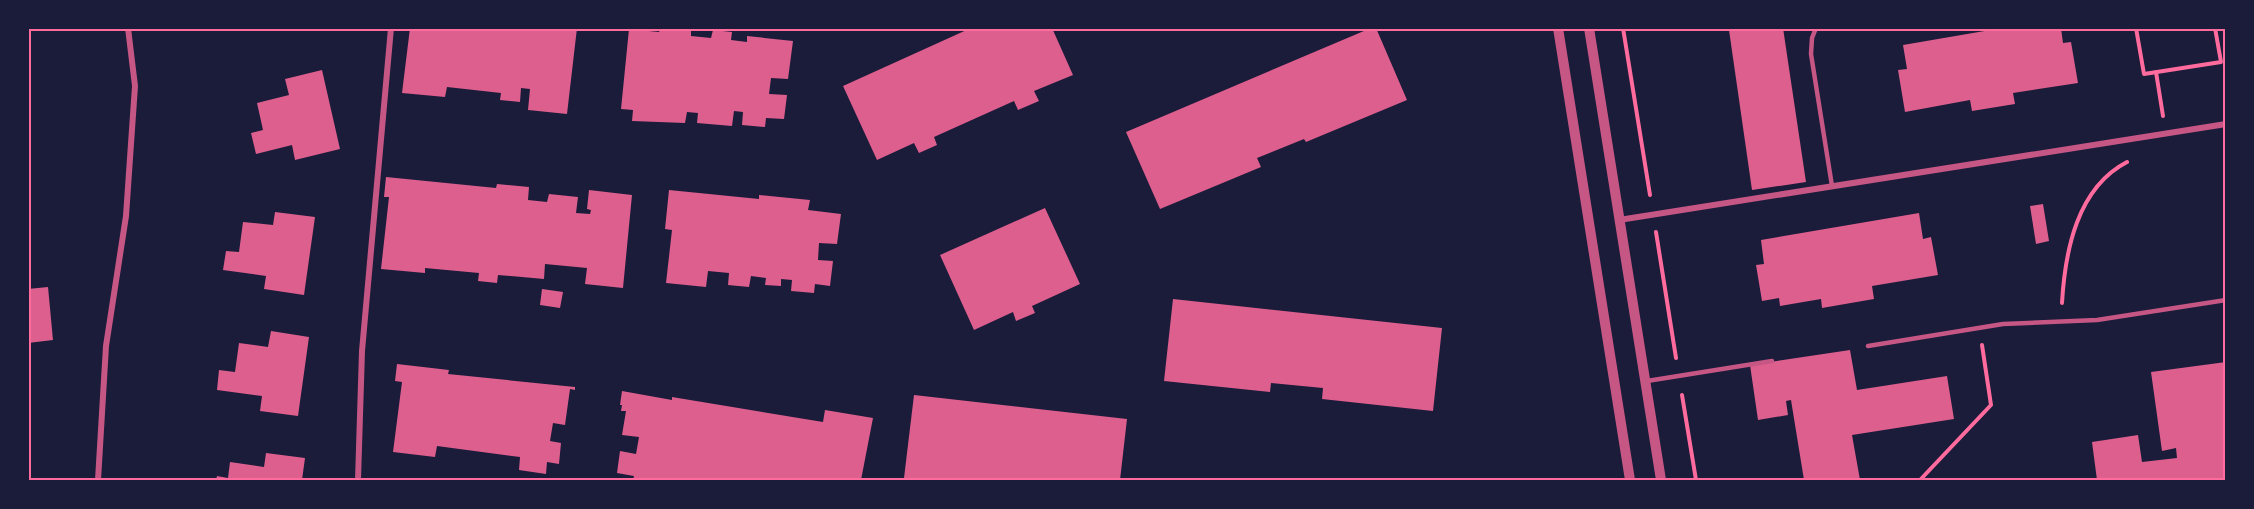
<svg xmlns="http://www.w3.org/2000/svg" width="2254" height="509" viewBox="0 0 2254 509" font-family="'Fira Sans Condensed',sans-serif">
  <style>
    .building { fill: #dd5f8e }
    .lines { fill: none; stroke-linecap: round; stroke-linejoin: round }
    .path { stroke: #ff6b9d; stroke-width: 4 }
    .service { stroke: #c65784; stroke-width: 4.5 }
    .minor { stroke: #c65784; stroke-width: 6 }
    .tertiary { stroke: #c65784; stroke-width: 10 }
    .neatline { fill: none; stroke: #ff6b9d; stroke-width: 2 }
  </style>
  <rect width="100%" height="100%" fill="#1b1b3a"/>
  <g class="building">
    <polygon points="410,28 577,28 567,114 528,110 530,89 521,88 520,102 500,100 501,93 447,87 445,97 402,93"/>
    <polygon points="660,28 691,28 691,36 711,38 713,30 732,32 731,40 747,42 747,36 793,41 788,79 771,78 769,94 787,95 784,119 766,118 765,127 742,125 743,112 734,111 732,126 697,123 698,113 687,112 685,123 632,121 633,110 621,109 629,29 659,32"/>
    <polygon points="971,28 1052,28 1073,75 1034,91 1039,101 1018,110 1014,101 934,137 937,145 919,153 914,143 877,160 843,86"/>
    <polygon points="1371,28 1376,28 1407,100 1306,142 1304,139 1257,158 1261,167 1160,209 1126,132"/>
    <polygon points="1742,28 1783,28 1806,182 1752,190 1729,30"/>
    <polygon points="2002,28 2061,28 2063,43 2071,42 2078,83 2013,93 2015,104 1972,111 1970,100 1905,112 1898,70 1907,69 1903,45"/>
    <polygon points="322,70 340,149 295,160 292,145 256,154 251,133 263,130 257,103 289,95 285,79"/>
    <polygon points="386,177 496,188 497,184 529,187 528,200 547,202 549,194 578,197 576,213 590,214 591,210 587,209 589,190 632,195 623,288 585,284 587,268 545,264 544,279 498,275 497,283 478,281 479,273 425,268 425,273 381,269 389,197 384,197"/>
    <polygon points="669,190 759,199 759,195 810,200 808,210 841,214 837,244 819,243 818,260 833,261 830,286 815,284 814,293 791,291 792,280 781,279 781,286 765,285 766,278 751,276 749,287 728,285 729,273 708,271 706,287 666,283 672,230 665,229"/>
    <polygon points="2043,204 2049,241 2036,244 2030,206"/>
    <polygon points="1045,208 1080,284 1032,306 1035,313 1016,321 1013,312 974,330 940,255"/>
    <polygon points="275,212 315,217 304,295 264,289 266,276 223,270 226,251 239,252 243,222 273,225"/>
    <polygon points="1919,213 1923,239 1931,237 1938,275 1872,286 1874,299 1822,308 1821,299 1780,306 1779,298 1762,301 1756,265 1764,264 1761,240"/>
    <polygon points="48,287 53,340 28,343 28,289"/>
    <polygon points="542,289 563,292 560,308 540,305"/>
    <polygon points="1173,299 1442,328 1433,411 1322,399 1323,388 1271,383 1270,392 1164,381"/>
    <polygon points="271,331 309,337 298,416 260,411 262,396 217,390 219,370 235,372 239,343 268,347"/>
    <polygon points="1850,350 1857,390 1947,376 1954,419 1852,435 1860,480 1804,480 1791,400 1786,401 1788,415 1758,420 1750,365"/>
    <polygon points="2226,362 2226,480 2097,480 2092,442 2138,435 2142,462 2177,458 2176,448 2162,451 2151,372"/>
    <polygon points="397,364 449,370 448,374 575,387 575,390 570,389 565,425 553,423 550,441 561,443 559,464 547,462 546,474 519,470 520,457 437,446 435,457 393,452 402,382 395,381"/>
    <polygon points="622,391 672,400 672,397 823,422 825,410 873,418 861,480 633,480 634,476 617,473 620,451 636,454 639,437 622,435 626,411 621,411 622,405 620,405"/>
    <polygon points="914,395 1127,419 1120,480 930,480 904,478"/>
    <polygon points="266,453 305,458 302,480 216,480 217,476 228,478 230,462 264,467"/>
  </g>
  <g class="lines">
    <g class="path">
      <polyline points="1623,28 1650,195"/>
      <polyline points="2136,28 2144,74 2221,62 2215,28"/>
      <polyline points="2156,72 2163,116"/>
      <polyline points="1656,232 1676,358"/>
      <path d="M2062 303C2065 251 2077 188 2127 162"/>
      <polyline points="1682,395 1696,480"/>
      <polyline points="1920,480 1991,405 1982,345"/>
    </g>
    <g class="service">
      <polyline points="1816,28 1812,38 1811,54 1832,186"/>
      <polyline points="1868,346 2003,324 2097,320 2226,300"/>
      <polyline points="1647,381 1772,361"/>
    </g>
    <g class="minor">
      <polyline points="1619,220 2226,124"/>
      <polyline points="98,480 106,346 126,216 135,86 128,28"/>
      <polyline points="358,480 362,351 391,28"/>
    </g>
    <g class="tertiary">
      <polyline points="1558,28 1630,480"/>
      <polyline points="1589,28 1661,480"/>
    </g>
  </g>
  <rect width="2254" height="509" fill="none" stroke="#1b1b3a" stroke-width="60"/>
  <rect x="30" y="30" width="2194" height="449" class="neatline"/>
</svg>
